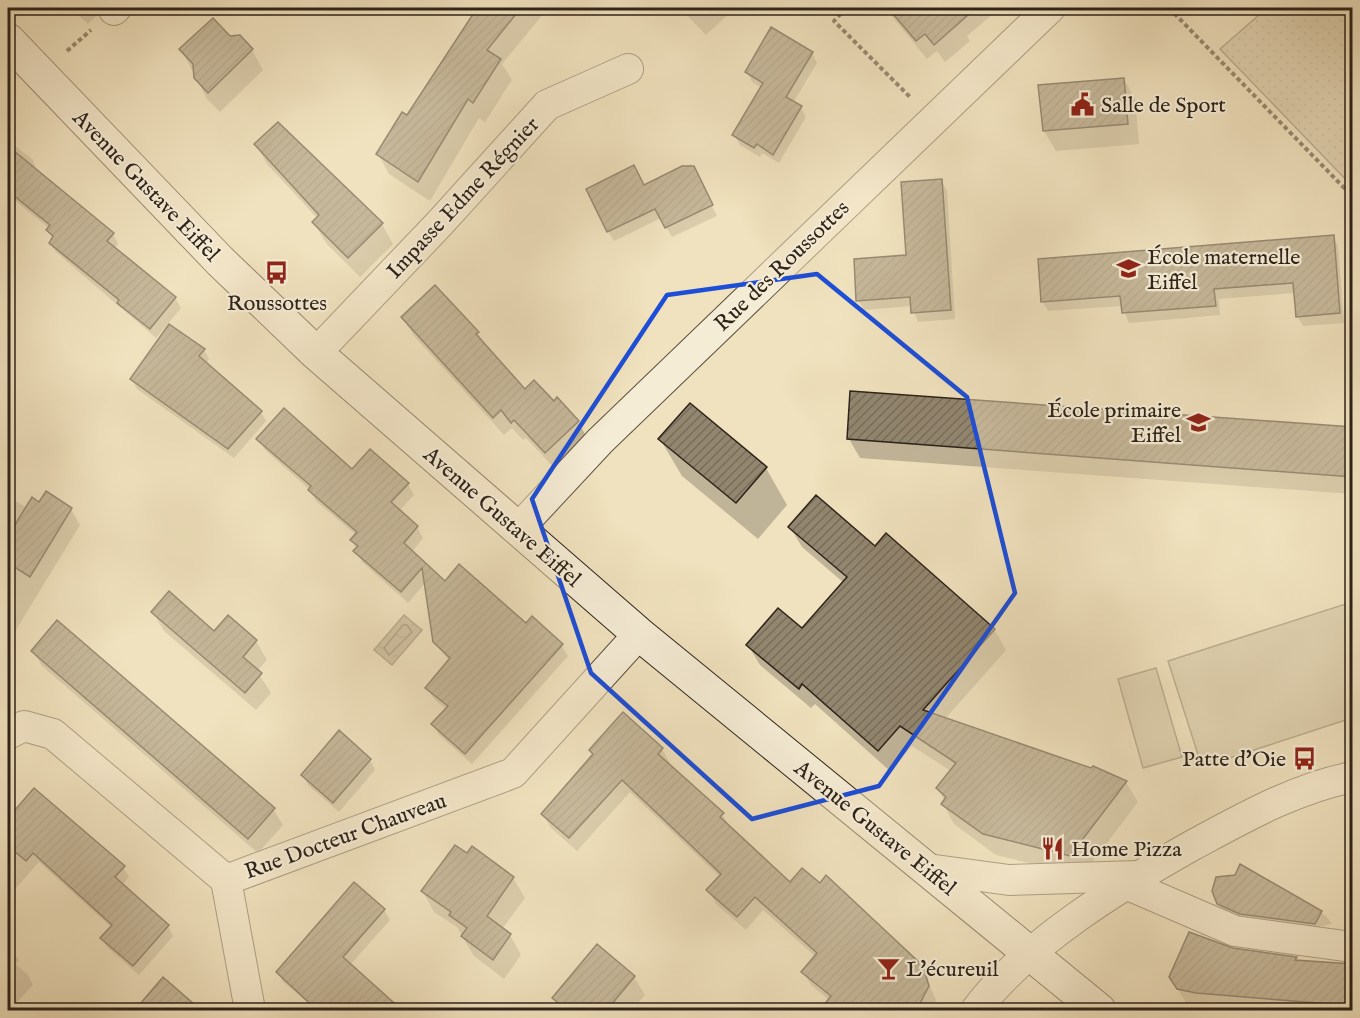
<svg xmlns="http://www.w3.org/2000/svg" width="1360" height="1018" viewBox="0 0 1360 1018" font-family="'IM FELL English',serif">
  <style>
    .grass { fill: url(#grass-dots); stroke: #7e725e; stroke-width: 1.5 }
    .park { fill: #cfc2a2; stroke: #7e725e; stroke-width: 1.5 }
    .water { fill: url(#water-ripples); stroke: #7a6f5b; stroke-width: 1.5 }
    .shadow { fill: #0003 }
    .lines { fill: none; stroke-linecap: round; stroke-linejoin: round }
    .shore { stroke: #6e6250; stroke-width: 1.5 }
    .building { fill: url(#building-hatch); stroke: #2d231a; stroke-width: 1.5 }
    .street-casing { stroke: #5e5343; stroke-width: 32 }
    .secondary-casing { stroke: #2d231a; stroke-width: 35 }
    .path { stroke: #2d231a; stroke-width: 4; stroke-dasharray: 4.5 3; stroke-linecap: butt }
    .street { stroke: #f5ecd5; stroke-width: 30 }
    .secondary { stroke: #f5ecd5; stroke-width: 33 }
    .marked { fill: none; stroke: #1d4ed8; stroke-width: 4.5; stroke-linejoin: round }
    .labels { text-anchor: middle; stroke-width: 4.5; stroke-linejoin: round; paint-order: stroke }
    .poi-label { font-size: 22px; fill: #2d231a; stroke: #f5ecd5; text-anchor: start }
    .street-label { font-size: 22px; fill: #2d231a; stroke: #f5ecd5 }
  </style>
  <defs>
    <pattern id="grass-dots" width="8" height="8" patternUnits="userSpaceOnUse" patternTransform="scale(1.5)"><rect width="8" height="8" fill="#cfc2a2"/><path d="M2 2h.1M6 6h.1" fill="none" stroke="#b2a68b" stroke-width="1.8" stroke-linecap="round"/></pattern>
    <pattern id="water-ripples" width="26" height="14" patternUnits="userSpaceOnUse" patternTransform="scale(1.5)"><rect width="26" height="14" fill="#aea186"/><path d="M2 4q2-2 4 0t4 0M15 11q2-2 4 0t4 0" fill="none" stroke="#8e836d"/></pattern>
    <pattern id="building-hatch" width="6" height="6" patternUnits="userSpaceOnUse" patternTransform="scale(1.5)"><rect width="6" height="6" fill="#92866f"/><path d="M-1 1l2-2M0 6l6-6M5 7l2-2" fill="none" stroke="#786d5a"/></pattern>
  </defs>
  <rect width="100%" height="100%" fill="#f0e2be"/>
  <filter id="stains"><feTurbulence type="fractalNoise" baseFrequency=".00333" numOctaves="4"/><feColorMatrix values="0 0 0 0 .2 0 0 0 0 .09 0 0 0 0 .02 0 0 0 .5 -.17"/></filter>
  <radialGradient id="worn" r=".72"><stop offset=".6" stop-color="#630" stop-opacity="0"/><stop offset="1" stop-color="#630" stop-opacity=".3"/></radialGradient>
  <polygon class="grass" points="1267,8 1352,8 1352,186 1220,49"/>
  <g class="park">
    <polygon points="1352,602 1352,718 1202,767 1168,661"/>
    <polygon points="1156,668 1182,757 1143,768 1118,679"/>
  </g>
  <polygon class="water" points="404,615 422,630 392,665 374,650"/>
  <g class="shadow">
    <polygon points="71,8 105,8 88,24"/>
    <polygon points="382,8 398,8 389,16"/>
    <polygon points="478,8 548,8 502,64 512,80 485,122 479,118 430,201 389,174 378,154 408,117"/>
    <polygon points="680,8 735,8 706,35"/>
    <polygon points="885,8 1000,8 967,36 970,41 945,62 937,51 927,59"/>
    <polygon points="230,37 252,50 263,70 220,112 207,99 181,49"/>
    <polygon points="812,53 817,63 793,103 801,108 806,117 779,163 762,153 760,157 740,145 734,135 762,88 752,82 747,72"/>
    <polygon points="1124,79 1135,99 1139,144 1056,151 1044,131 1040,86"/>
    <polygon points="256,144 382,224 393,244 360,277 326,243 314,223 318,219 267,164"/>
    <polygon points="14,145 33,160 37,172 113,234 118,244 114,249 175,298 181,308 156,338 56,252 50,243 53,240 49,228 8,195 8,150"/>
    <polygon points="691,164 717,216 672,237 661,218 614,241 608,231 644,186"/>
    <polygon points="941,181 947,190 955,319 918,322 912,306 864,310 858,300 908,257"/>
    <polygon points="1333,237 1338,246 1344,323 1303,326 1297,316 1295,293 1219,299 1220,315 1129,323 1122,306 1048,311 1043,302"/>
    <polygon points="403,318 478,333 486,348 525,391 554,403 578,422 589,441 557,471 526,438 523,440 512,428 504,435 414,336"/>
    <polygon points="204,350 209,359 206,364 261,412 266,421 234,458 137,389 132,379"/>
    <polygon points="1352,429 1352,494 860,458 849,439"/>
    <polygon points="258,439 353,471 408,484 414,495 399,511 417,527 423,538 412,552 445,583 561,645 568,656 472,764 439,735 433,724 446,709 434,699 427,688 449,661 434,641 426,582 408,603 362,562 352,540 356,535 316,501 309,489 265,450"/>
    <polygon points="660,439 766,468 787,505 758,539 682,476"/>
    <polygon points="46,493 71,509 80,525 8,643 8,496 27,508 39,504"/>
    <polygon points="790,527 875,548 994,629 1006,650 945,719 1126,782 1138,802 1082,876 996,855 954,824 943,804 945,801 937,788 951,771 912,746 890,771 815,704 811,708 760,665 748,645 802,630 844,583 802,547"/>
    <polygon points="153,612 214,634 228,618 256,641 267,660 257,671 271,693 256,710 164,631"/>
    <polygon points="33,651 273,809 283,825 258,853 42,666"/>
    <polygon points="662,749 670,763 668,765 722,814 731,829 790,884 922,967 936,1000 931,1010 821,1010 829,1000 811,985 803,972 816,957 763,910 746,930 716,904 708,890 720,877 630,792 577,851 551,828 543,814 594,756 591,751"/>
    <polygon points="370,760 375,770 339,812 308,785 303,775"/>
    <polygon points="34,790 123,867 129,877 122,885 168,926 173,936 139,975 108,948 102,939 112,928 39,862 8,897 8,820"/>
    <polygon points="1240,866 1326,916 1332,924 1300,931 1224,914 1218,904"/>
    <polygon points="513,878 525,898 502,929 510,935 521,955 504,979 474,956 457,927 434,912 423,892"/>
    <polygon points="354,884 384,910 390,920 350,965 400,1010 317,1010 283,982 278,972"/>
    <polygon points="8,945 19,960 16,964 28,975 33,985 10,1010 8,1010"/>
    <polygon points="1352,966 1352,1010 1191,1010 1170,977"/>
    <polygon points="634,977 645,995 632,1010 561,1010 554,998"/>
  </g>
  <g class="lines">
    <polygon class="shore" points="403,625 407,625 412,632 389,655 384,648"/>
  </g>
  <g class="building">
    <polygon points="477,8 521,8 487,50 501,59 473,103 468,99 418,182 376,154 402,112 407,115"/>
    <polygon points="888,8 976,8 934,45 925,34 916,41"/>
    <polygon points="213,18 230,36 240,35 253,49 208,93 194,78 193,64 179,49"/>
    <polygon points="771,27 813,52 786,97 802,106 773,155 757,144 754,148 732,135 763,83 745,72"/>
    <polygon points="1124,78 1128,124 1043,131 1038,85"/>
    <polygon points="278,122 383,223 348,258 312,222 319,215 254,144"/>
    <polygon points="8,146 114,233 107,241 176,297 150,329 117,303 119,300 49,243 53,236 46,230 50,225 8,191"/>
    <polygon points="634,165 644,185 682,166 694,166 713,205 665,228 655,209 607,232 586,189"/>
    <polygon points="942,179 951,310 911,313 910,297 856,301 854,259 906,255 901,182"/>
    <polygon points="1334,235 1340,313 1296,317 1293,283 1214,289 1216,306 1122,313 1120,296 1041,302 1038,259"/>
    <polygon points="435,285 479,332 476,334 525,389 534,380 554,401 557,397 579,421 545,453 514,420 511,423 501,410 493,418 401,317"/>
    <polygon points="169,324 205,349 199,356 262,411 228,449 130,379"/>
    <polygon points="850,391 1353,427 1353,477 847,439"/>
    <polygon points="690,403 767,467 736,503 658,439"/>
    <polygon points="284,408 352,469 370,449 409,483 391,502 418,526 404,543 445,581 459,564 526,623 532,616 563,644 465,754 431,724 448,706 425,688 450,658 433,642 422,568 401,592 353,551 358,546 350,540 357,532 308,490 311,486 256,439"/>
    <polygon points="46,491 72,508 30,577 8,563 8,536 32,497 39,502"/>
    <polygon points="816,495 875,546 886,533 995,629 923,710 1091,768 1093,766 1127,781 1070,856 983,834 941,804 946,797 936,788 956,763 900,726 878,751 802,684 799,689 746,645 778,608 802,628 847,577 788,527"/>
    <polygon points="169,591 214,631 228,615 257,640 243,657 262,673 245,693 151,612"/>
    <polygon points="57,620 275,808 248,839 31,651"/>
    <polygon points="623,712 663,748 658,754 724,813 720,817 790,882 802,868 820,883 826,875 923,966 929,986 916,1011 819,1011 831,996 801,972 817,953 755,897 737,917 706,890 721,874 622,780 569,838 541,814 593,754 589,750"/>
    <polygon points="339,730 371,759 333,803 301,775"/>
    <polygon points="34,788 125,866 115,877 169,925 133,966 100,938 112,925 33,853 26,861 8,846 8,818"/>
    <polygon points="455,845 467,853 472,846 514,877 487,916 511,934 493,960 461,936 467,928 449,915 451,912 421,891"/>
    <polygon points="1240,864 1322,911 1315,924 1240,914 1217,904 1212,891 1216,877 1235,875"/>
    <polygon points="354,882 385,909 343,957 403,1011 318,1011 276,972"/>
    <polygon points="1189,932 1233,948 1297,957 1295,960 1353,964 1353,1006 1196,993 1177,989 1169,977"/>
    <polygon points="597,944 635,976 606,1011 568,1011 552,998"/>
    <polygon points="163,977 202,1011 134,1011"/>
  </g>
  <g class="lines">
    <defs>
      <g id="street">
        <polyline points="114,10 116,8"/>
        <polyline points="316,353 440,223 547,105 628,69"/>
        <polyline points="518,529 600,441 1050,8"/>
        <polyline points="8,734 24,726 53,734 226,880"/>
        <polyline points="928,869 1009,880 1137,876"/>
        <polyline points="226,880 513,773 639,634"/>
        <polyline points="226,880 250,1010"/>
        <polyline points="1126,884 1235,931 1352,947"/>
        <path d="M976 1010C1026 943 1120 886 1193 845 1245 817 1294 789 1352 777"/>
      </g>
      <polyline id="secondary" points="8,40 220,261 316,353 639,634 1099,1010"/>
    </defs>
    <use href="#street" class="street-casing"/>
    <use href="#secondary" class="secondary-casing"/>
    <g class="path">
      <polyline points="846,8 834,21 910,97"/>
      <polyline points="1169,8 1352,196"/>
      <polyline points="67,51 91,30"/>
    </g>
    <use href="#street" class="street"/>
    <use href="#secondary" class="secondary"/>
  </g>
  <path d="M0 0H1360V1018H0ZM817 274 967 397 1015 593 879 786 752 819 591 673 532 499 667 295Z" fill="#f0e2be" fill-opacity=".55" fill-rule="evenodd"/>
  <path class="marked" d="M817 274 967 397 1015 593 879 786 752 819 591 673 532 499 667 295Z"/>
  <defs>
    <symbol id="civic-bare" viewBox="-9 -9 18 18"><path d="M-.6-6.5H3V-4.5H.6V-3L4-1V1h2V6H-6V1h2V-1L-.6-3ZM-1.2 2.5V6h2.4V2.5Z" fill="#8f2418" stroke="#f5ecd5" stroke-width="2.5" paint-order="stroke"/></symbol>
    <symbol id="school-bare" viewBox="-9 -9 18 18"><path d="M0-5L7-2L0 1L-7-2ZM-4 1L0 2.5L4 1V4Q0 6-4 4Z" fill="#8f2418" stroke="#f5ecd5" stroke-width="2.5" paint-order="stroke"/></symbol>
    <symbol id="bus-bare" viewBox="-9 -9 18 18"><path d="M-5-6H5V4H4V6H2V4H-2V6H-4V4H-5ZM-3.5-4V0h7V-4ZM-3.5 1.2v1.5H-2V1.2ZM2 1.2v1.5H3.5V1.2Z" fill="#8f2418" stroke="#f5ecd5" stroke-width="2.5" paint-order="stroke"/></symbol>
    <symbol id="restaurant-bare" viewBox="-9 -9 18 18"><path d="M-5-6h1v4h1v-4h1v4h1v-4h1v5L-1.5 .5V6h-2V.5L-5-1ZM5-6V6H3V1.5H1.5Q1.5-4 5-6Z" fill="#8f2418" stroke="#f5ecd5" stroke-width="2.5" paint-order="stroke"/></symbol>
    <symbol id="bar-bare" viewBox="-9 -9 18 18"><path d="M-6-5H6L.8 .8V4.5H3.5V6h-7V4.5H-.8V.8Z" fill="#8f2418" stroke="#f5ecd5" stroke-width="2.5" paint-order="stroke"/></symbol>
  </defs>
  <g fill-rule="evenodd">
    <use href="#civic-bare" x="1066" y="88" width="33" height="33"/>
    <use href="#school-bare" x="1112" y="252" width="33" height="33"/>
    <use href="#bus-bare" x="260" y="256" width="33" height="33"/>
    <use href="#school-bare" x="1182" y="406" width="33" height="33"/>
    <use href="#bus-bare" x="1288" y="742" width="33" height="33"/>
    <use href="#restaurant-bare" x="1036" y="832" width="33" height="33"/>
    <use href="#bar-bare" x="872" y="952" width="33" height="33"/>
  </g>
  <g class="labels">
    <g class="poi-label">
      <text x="1101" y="112">Salle de Sport</text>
      <text x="1147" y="264">École maternelle<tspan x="1147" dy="25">Eiffel</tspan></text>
      <text x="277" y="310" text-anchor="middle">Roussottes</text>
      <text x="1181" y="417" text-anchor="end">École primaire<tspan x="1181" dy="25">Eiffel</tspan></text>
      <text x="1286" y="766" text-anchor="end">Patte d'Oie</text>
      <text x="1071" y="856">Home Pizza</text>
      <text x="906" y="976">L'écureuil</text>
    </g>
    <g class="street-label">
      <text transform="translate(147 185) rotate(46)" y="8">Avenue Gustave Eiffel</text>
      <text transform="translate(462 197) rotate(-47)" y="8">Impasse Edme Régnier</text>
      <text transform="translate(781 265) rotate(-44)" y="8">Rue des Roussottes</text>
      <text transform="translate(503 516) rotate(41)" y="8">Avenue Gustave Eiffel</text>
      <text transform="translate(876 827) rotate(39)" y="8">Avenue Gustave Eiffel</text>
      <text transform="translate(345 835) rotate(-20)" y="8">Rue Docteur Chauveau</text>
    </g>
  </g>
  <rect width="1360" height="1018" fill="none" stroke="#f0e2be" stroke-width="30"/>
  <rect x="9" y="9" width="1342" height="1000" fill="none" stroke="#2d231a" stroke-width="3"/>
  <rect x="15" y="15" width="1330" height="988" fill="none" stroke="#2d231a" stroke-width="1.5"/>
  <rect width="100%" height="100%" filter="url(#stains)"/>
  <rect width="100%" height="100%" fill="url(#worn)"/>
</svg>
